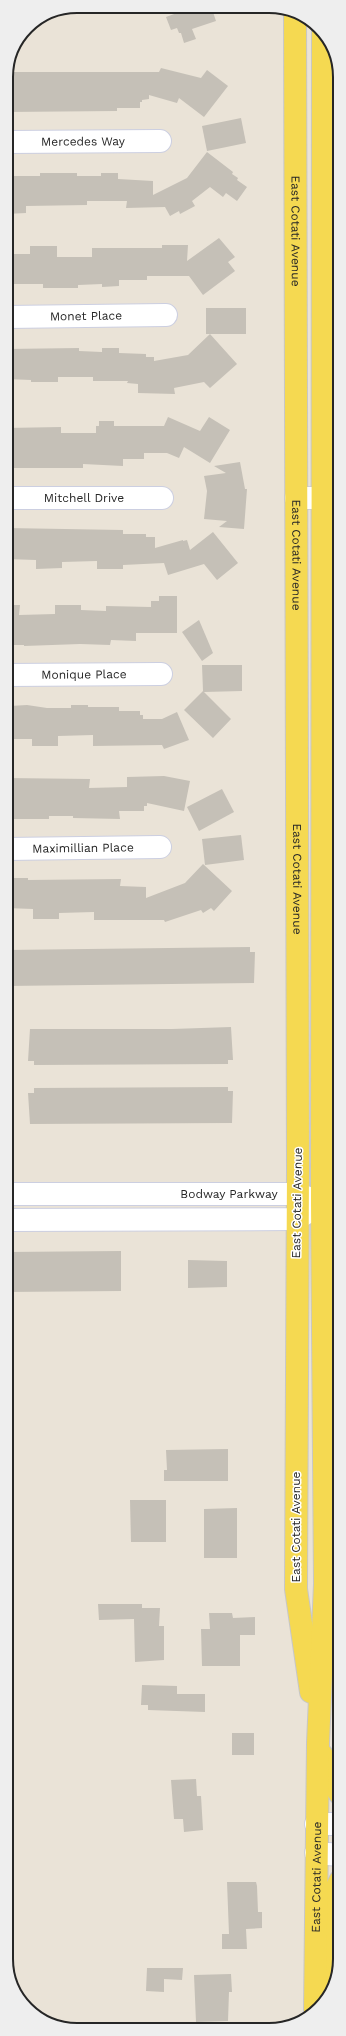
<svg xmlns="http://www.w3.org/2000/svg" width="346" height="2036" viewBox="0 0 346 2036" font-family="'Work Sans',sans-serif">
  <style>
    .education { fill: #ede3c4 }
    .green { fill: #a7e490 }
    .building { fill: #c5c0b7 }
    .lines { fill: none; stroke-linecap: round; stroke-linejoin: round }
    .minor-casing { stroke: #cccfe1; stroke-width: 24 }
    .major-casing { stroke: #c7c7c7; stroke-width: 24 }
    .minor { stroke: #fff; stroke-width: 22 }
    .major { stroke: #f5d951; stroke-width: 22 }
    .labels { text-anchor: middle; stroke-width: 3; stroke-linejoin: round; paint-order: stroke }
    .street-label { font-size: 12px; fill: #262626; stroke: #fff }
    .rim { fill: none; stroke: #262626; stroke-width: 2 }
  </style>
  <rect width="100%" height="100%" fill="#eae3d7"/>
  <polygon class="education" points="329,845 340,845 340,1963 338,1969"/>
  <polygon class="green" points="337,349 340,349 340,442 337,437"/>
  <g class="building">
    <polygon points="209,9 212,9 216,21 192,29 196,39 184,43 181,33 179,33 177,28 171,30 166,17 185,10"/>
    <polygon points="161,68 201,78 207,70 228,86 204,117 179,98 177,103 149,95 149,99 142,100 142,102 140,102 140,108 117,108 117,111 6,112 6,72 159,72"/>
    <polygon points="241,118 246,143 207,151 202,126"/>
    <polygon points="207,152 233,172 232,174 238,178 237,180 247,187 237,201 226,193 223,197 210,187 192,201 195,206 180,214 179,211 170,216 165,207 126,208 127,201 87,201 87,205 26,206 26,213 6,214 6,176 40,176 40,173 77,173 77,176 101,176 101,173 118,173 118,179 153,181 153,195 187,178"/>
    <polygon points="219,238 235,257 228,262 235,271 203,295 189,276 147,276 147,280 119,280 119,286 102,287 102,284 78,285 78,288 43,288 43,284 6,284 6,254 30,254 30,246 57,246 57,257 92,257 92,248 162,248 162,245 188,245 187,261"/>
    <rect x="206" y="308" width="40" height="26"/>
    <polygon points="210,334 237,364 210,388 204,382 174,388 175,394 138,393 138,384 127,383 128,381 93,381 93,377 58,377 58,382 31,382 31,380 6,379 6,349 79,348 79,351 102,352 102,348 119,348 119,353 146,354 146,357 154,357 154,361 188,355"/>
    <polygon points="168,417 200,431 209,417 230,430 210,463 184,447 179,458 167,453 144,453 144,459 123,459 123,466 83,464 83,468 6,468 6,428 61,427 61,433 96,433 96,426 99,426 99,421 114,421 114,426 164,426"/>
    <polygon points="240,462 245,489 247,489 244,529 219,527 227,521 204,519 207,491 204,476 226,473 214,466"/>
    <polygon points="6,528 123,530 123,534 146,534 146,537 155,537 155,548 183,540 183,541 187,540 190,550 213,532 238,563 217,580 204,564 168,575 164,563 123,565 123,569 97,569 97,561 62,562 62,568 36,569 36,560 6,559"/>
    <polygon points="159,596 177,596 177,633 136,633 136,641 111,640 110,645 80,644 24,646 24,645 6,645 6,605 20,605 19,615 55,614 55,605 81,605 81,610 106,611 106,606 151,607 151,601 159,601"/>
    <polygon points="199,620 213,653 202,661 182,632"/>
    <polygon points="202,665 242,665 242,691 204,692 231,719 213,738 184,710 203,691"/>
    <polygon points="27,705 47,708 71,708 71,705 88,705 88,707 119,707 119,711 140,711 140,715 143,715 143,719 162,719 177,712 189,740 164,749 162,745 93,746 93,735 58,736 58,746 32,746 32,739 6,739 6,711 10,711 10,706"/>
    <polygon points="164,776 190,781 184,811 147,803 147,806 144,806 144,811 119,811 120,819 73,818 73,816 49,816 49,819 8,819 8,812 6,812 6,778 90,779 89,788 127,787 127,777"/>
    <polygon points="222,789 234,812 199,831 187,807"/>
    <polygon points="241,835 244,860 205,865 202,839"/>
    <polygon points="203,864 232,891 214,911 211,908 203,913 201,910 165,922 164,920 94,920 94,912 59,913 59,919 33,919 33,909 6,908 6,882 12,882 12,878 28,878 28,880 121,879 120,886 146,887 146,898 185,883"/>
    <polygon points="250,947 250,952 255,952 254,983 6,986 6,950"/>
    <polygon points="231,1027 233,1060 228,1060 228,1064 34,1065 34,1061 28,1061 30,1029 172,1029"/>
    <polygon points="228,1087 228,1091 233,1091 232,1123 30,1124 28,1093 34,1093 34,1088"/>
    <polygon points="121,1251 121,1291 6,1292 6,1252"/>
    <polygon points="188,1260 227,1261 227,1287 188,1288"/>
    <polygon points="228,1449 228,1481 164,1481 164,1470 167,1470 166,1450"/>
    <polygon points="130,1500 166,1500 166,1542 131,1542"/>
    <polygon points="237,1508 237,1558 204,1558 204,1509"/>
    <polygon points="98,1604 142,1604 142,1608 160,1608 159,1626 164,1626 164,1660 135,1662 134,1619 99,1620"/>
    <polygon points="209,1613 232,1613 233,1618 255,1617 255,1635 240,1635 240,1666 202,1666 201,1629 210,1629"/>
    <polygon points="142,1685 177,1686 177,1694 205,1694 205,1712 148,1710 148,1705 141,1705"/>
    <rect x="232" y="1733" width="22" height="22"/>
    <polygon points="196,1779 197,1796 201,1796 203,1830 184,1832 183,1819 174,1819 171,1780"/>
    <polygon points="227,1882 256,1882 257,1886 258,1912 262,1912 262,1928 246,1929 247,1949 222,1949 222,1934 229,1934"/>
    <polygon points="147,1968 183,1968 182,1980 164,1979 164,1992 146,1991"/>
    <polygon points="231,1974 232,1992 229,1992 228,2021 196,2022 194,1975"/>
  </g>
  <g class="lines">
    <defs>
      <g id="minor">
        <path id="s1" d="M6 142 160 141"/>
        <path id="s2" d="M6 317 166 315"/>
        <path id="s3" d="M6 498H162"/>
        <polyline points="296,498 340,498"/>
        <path id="s4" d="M6 675 161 674"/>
        <path id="s5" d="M6 849 160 847"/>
        <path id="s6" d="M6 1194H298L322 1203H340"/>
        <polyline points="6,1220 297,1219 314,1208"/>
        <polyline points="316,1824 340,1824"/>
        <polyline points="316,1853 340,1855"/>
      </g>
      <g id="major">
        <path id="s7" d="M295 13 298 1169 296 1589 311 1692"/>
        <polyline points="322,1755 333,1784 340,1794"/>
        <polyline points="332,1981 333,1895 340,1881"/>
        <path id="s8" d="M315 2011 318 1743 325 1584 322 1203 323 31"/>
      </g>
    </defs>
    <use href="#minor" class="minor-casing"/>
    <use href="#major" class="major-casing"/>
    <use href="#minor" class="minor"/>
    <use href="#major" class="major"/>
  </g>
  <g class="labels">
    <g class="street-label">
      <text dy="4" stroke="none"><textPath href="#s1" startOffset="77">Mercedes Way</textPath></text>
      <text dy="4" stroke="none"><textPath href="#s7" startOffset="218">East Cotati Avenue</textPath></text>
      <text dy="4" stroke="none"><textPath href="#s2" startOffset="80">Monet Place</textPath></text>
      <text dy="4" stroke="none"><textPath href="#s3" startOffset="78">Mitchell Drive</textPath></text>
      <text dy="4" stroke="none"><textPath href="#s7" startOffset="542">East Cotati Avenue</textPath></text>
      <text dy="4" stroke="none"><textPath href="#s4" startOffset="78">Monique Place</textPath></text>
      <text dy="4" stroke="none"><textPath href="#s5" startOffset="77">Maximillian Place</textPath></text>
      <text dy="4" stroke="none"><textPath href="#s7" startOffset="866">East Cotati Avenue</textPath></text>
      <text dy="4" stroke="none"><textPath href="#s6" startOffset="223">Bodway Parkway</textPath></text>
      <text transform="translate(297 1203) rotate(-89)" y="4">East Cotati Avenue</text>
      <text transform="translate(296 1527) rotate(-90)" y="4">East Cotati Avenue</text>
      <text dy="4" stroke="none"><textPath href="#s8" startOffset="134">East Cotati Avenue</textPath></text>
    </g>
  </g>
  <path d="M0 0H346V2036H0ZM77 13H269A64 64 0 0 1 333 77V1959A64 64 0 0 1 269 2023H77A64 64 0 0 1 13 1959V77A64 64 0 0 1 77 13Z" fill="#eee" fill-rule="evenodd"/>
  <path class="rim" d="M77 13H269A64 64 0 0 1 333 77V1959A64 64 0 0 1 269 2023H77A64 64 0 0 1 13 1959V77A64 64 0 0 1 77 13Z"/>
</svg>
